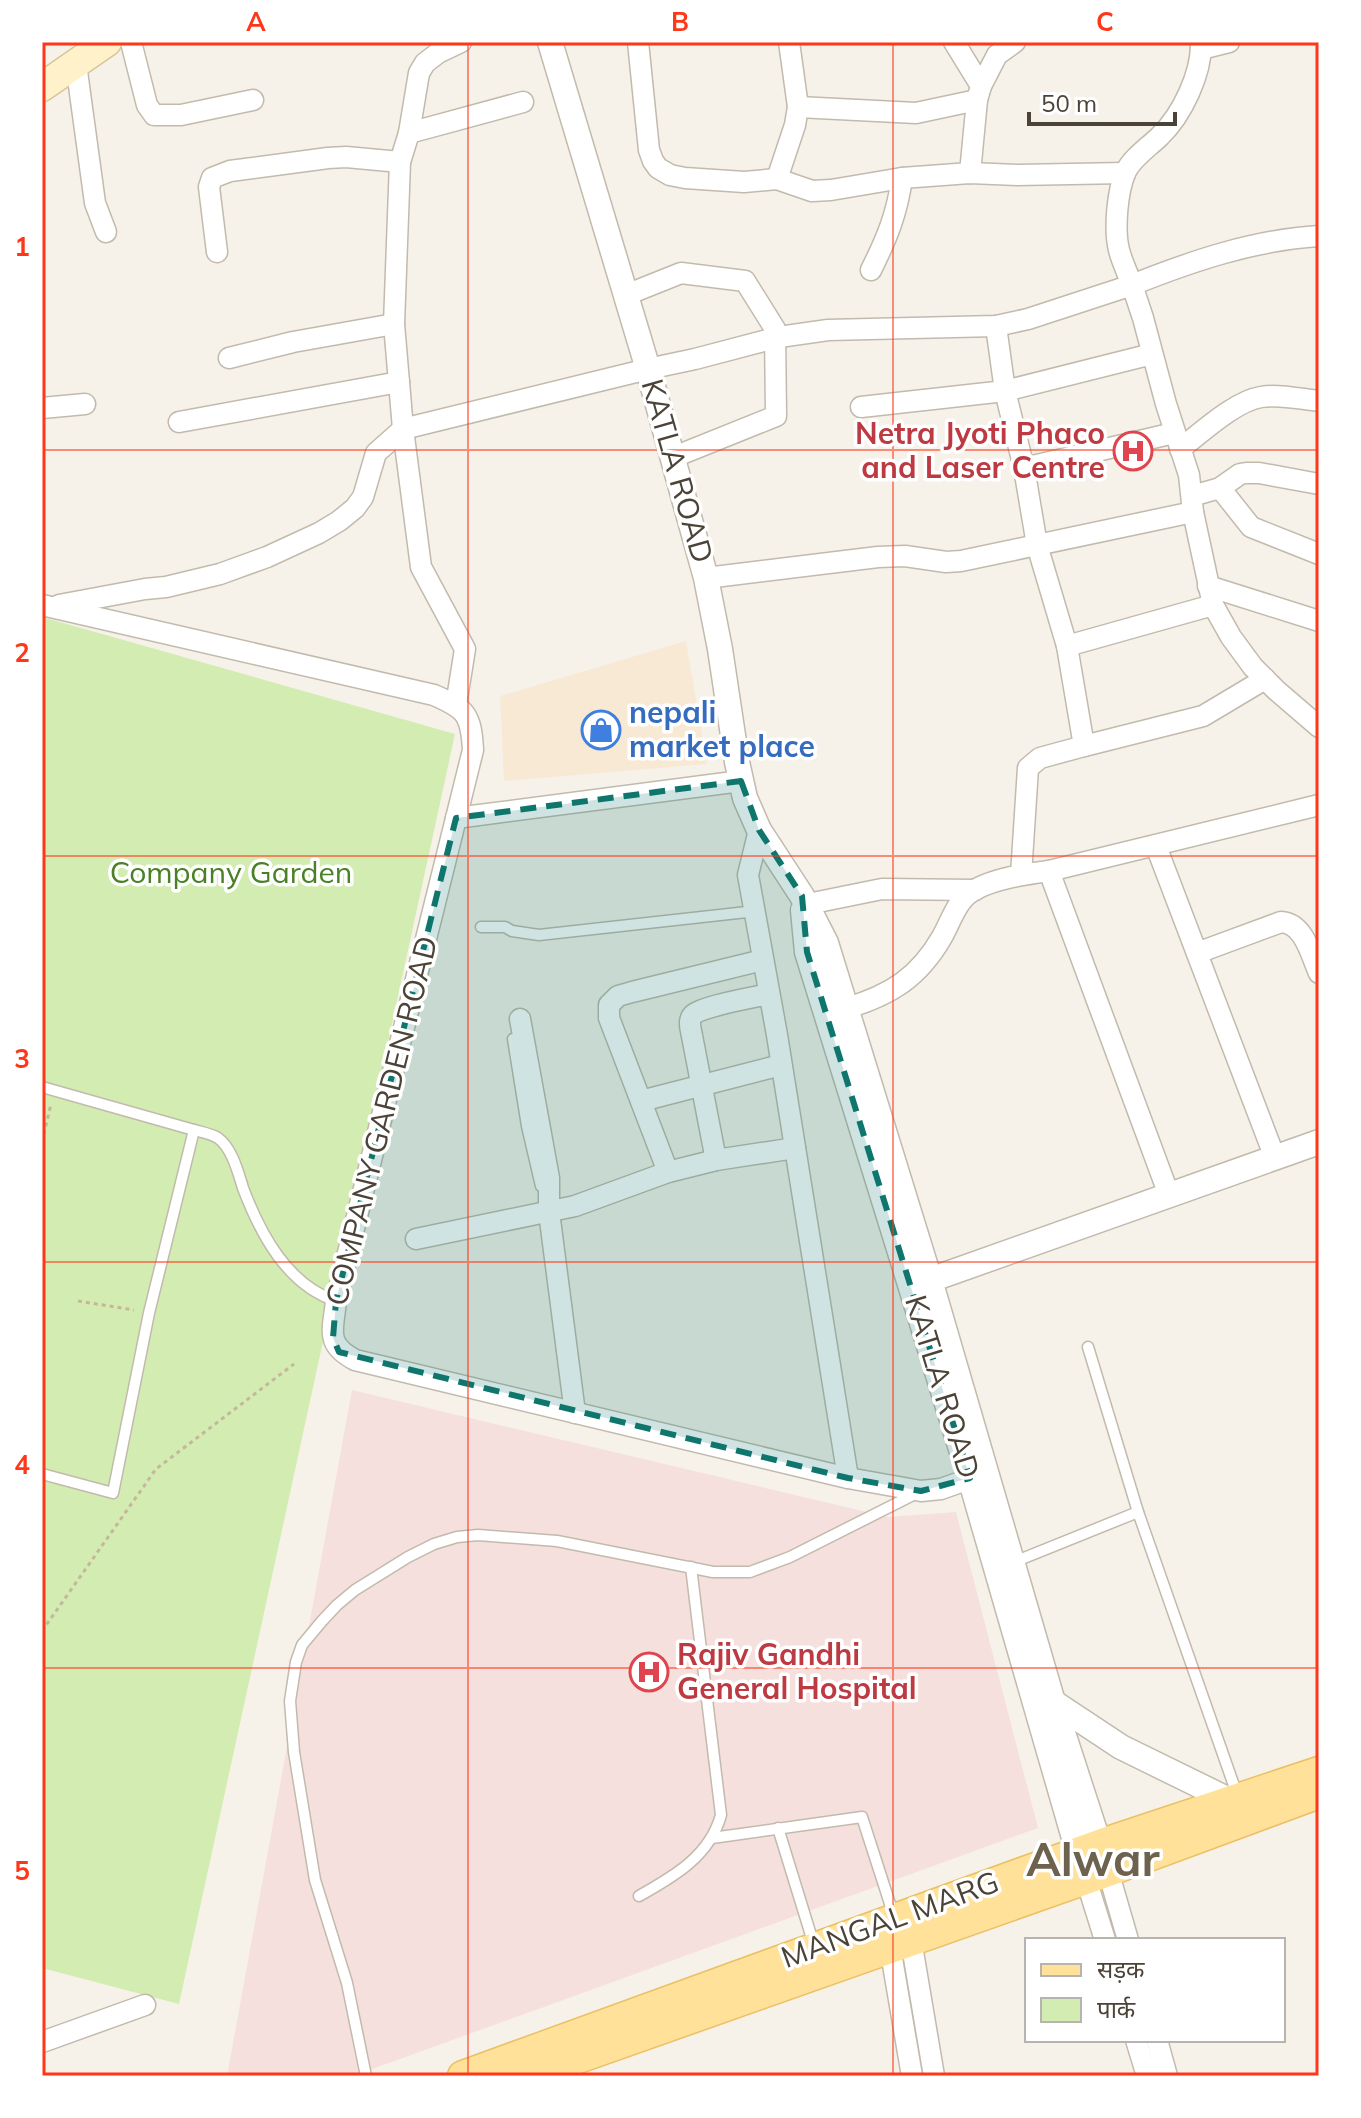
<svg xmlns="http://www.w3.org/2000/svg" width="1361" height="2118" viewBox="0 0 1361 2118" font-family="Mulish,'Noto Sans Devanagari',sans-serif">
  <style>
    .commercial { fill: #f8e9d5 }
    .medical { fill: #f6e0dd }
    .green { fill: #d2ecb1 }
    .lines { fill: none; stroke-linecap: round; stroke-linejoin: round }
    .service-casing { stroke: #c2baac; stroke-width: 13 }
    .minor-casing { stroke: #c2baac; stroke-width: 23 }
    .tertiary-casing { stroke: #c2baac; stroke-width: 27 }
    .secondary-casing { stroke: #d8c698; stroke-width: 31 }
    .primary-casing { stroke: #ebc063; stroke-width: 33 }
    .path { stroke: #c5b69c; stroke-width: 3; stroke-dasharray: 4 4; stroke-linecap: butt }
    .service { stroke: #fff; stroke-width: 10 }
    .minor { stroke: #fff; stroke-width: 20 }
    .tertiary { stroke: #fff; stroke-width: 24 }
    .secondary { stroke: #fff2cb; stroke-width: 28 }
    .primary { stroke: #ffe19a; stroke-width: 30 }
    .marked { fill: #0f766e; fill-opacity: 0.2; stroke: #0f766e; stroke-width: 6; stroke-dasharray: 16 10; stroke-linejoin: round }
    .grid { fill: none; stroke: #ff3718; stroke-width: 2; stroke-opacity: 0.55 }
    .labels { text-anchor: middle; stroke-width: 7; stroke-linejoin: round; paint-order: stroke }
    .health-label { font-size: 30px; font-weight: bold; fill: #be3a42; stroke: #fff; text-anchor: end }
    .street-label { font-size: 30px; fill: #4b4337; stroke: #fff }
    .shop-label { font-size: 30px; font-weight: bold; fill: #366cbe; stroke: #fff; text-anchor: start }
    .park-label { font-size: 30px; fill: #4a8126; stroke: #fff }
    .town-label { font-size: 46px; font-weight: bold; fill: #6e614e; stroke: #fff }
    .neatline { fill: none; stroke: #ff3718; stroke-width: 3 }
    .grid-label { font-size: 26px; text-anchor: middle; font-weight: bold; fill: #ff3718 }
  </style>
  <rect width="100%" height="100%" fill="#f6f2ea"/>
  <polygon class="commercial" points="686,641 707,764 504,781 500,696"/>
  <polygon class="medical" points="352,1390 888,1517 956,1512 1038,1828 353,2076 227,2076"/>
  <polygon class="green" points="42,617 455,734 179,2004 42,1968"/>
  <g class="lines">
    <defs>
      <g id="service">
        <polyline points="481,927 505,927 512,931 539,935 756,911"/>
        <polyline points="513,1039 527,1126 541,1186"/>
        <polyline points="42,1087 194,1130 149,1313 113,1493 42,1474"/>
        <path d="M194 1130C201 1132 212 1134 218 1138 232 1148 238 1172 243 1188 260 1233 287 1285 336 1301"/>
        <polyline points="1088,1347 1138,1512 1238,1797"/>
        <polyline points="1014,1562 1138,1512"/>
        <polyline points="778,1828 814,1945"/>
        <polyline points="712,1838 862,1817 892,1910"/>
        <path d="M639 1896C673 1877 710 1856 721 1815L691 1567"/>
        <polyline points="366,2076 347,1983 315,1880 294,1752 290,1701 296,1662 302,1645 322,1621 337,1605 355,1590 408,1557 434,1544 457,1537 478,1535 557,1541 713,1572 750,1572 790,1557 919,1492"/>
      </g>
      <g id="minor">
        <polyline points="131,42 147,105 154,115 181,115 253,100"/>
        <polyline points="638,42 649,150 653,161 658,168 670,175 685,178 744,182 777,179 812,191 831,190 902,178 970,173 1017,175 1125,173"/>
        <polyline points="954,42 981,86"/>
        <path d="M1201 42C1202 73 1182 115 1160 136 1149 147 1133 157 1126 171 1117 191 1114 230 1119 250 1122 262 1128 274 1132 285 1192 261 1254 240 1319 236"/>
        <polyline points="1201,49 1229,42"/>
        <polyline points="76,64 95,203 106,232"/>
        <polyline points="798,107 916,113 977,100"/>
        <polyline points="409,133 523,102"/>
        <polyline points="970,173 977,100 981,86 997,55 1015,42"/>
        <polyline points="777,179 795,125 798,107 789,42"/>
        <polyline points="217,252 209,187 212,178 230,171 328,158 346,157 400,162"/>
        <path d="M871 270C887 238 897 214 902 178"/>
        <polyline points="626,295 681,273 745,281 775,329 776,416 674,457"/>
        <polyline points="996,326 1005,391 1024,468 1037,545 1067,646 1084,746 1040,758 1028,768 1021,875"/>
        <polyline points="229,358 293,342 394,324"/>
        <polyline points="861,407 1005,391 1152,354"/>
        <polyline points="42,408 85,404"/>
        <polyline points="179,422 399,382"/>
        <path d="M1180 449C1201 433 1235 401 1261 397 1280 394 1300 399 1319 401"/>
        <polyline points="1024,468 1174,433"/>
        <polyline points="1220,488 1251,527 1319,554"/>
        <polyline points="1192,496 1220,488 1240,474 1246,473 1259,473 1319,484"/>
        <polyline points="706,578 878,557 905,556 946,562 961,561 1193,512"/>
        <polyline points="1208,586 1319,621"/>
        <path d="M42 605 434 695C466 709 471 714 473 750L336 1301C333 1331 325 1344 355 1360L848 1478 921 1491 941 1489 983 1474"/>
        <polyline points="59,605 145,589 166,587 220,574 267,557 319,533 339,521 355,508 363,497 376,453 403,429 648,369 695,359 779,337 828,330 996,326 1028,319 1132,285 1143,318 1166,404 1189,475 1193,512 1213,605 1231,637 1253,667 1276,690 1319,727"/>
        <polyline points="1067,646 1213,605"/>
        <polyline points="456,705 465,649 421,567 403,429 394,324 400,162 409,133 419,73 425,63 438,53 461,42"/>
        <polyline points="1084,746 1203,716 1265,679"/>
        <polyline points="456,818 741,781"/>
        <polyline points="759,830 748,875 777,1035 848,1478"/>
        <polyline points="1156,846 1275,1158"/>
        <polyline points="1049,871 1169,1195"/>
        <polyline points="803,905 882,889 975,890"/>
        <path d="M1197 953 1281 922C1304 923 1311 955 1319 973"/>
        <path d="M847 1008C891 995 919 977 942 937 949 925 954 909 963 899 980 880 1025 874 1049 871L1319 805"/>
        <polyline points="520,1019 549,1178 549,1212 575,1413"/>
        <polyline points="641,1101 781,1065"/>
        <path d="M716 1160 692 1036C691 1030 688 1022 692 1016 697 1007 756 997 769 994"/>
        <polyline points="668,1172 609,1018 609,1005 618,996 632,992 763,960"/>
        <polyline points="416,1239 575,1206 668,1172 716,1160 795,1148"/>
        <polyline points="1108,1871 1128,1940"/>
        <polyline points="1086,1879 1105,1940"/>
        <polyline points="911,1940 934,2076"/>
        <polyline points="890,1947 912,2076"/>
        <polyline points="1136,2040 1147,2076"/>
        <polyline points="1157,2040 1167,2076"/>
        <polyline points="42,2042 145,2005"/>
      </g>
      <g id="tertiary">
        <polyline points="550,42 648,369 706,578 720,649 737,762 745,798 759,830 802,896 826,943 930,1280 1053,1702 1104,1859"/>
        <polyline points="803,910 807,952 970,1478 1083,1869"/>
        <polyline points="930,1280 1319,1142"/>
        <polyline points="1053,1702 1121,1747 1231,1801"/>
      </g>
      <polyline id="secondary" points="42,87 107,42"/>
      <g id="primary">
        <polyline points="463,2076 1099,1845 1319,1772"/>
        <polyline points="527,2076 1108,1871 1319,1793"/>
      </g>
    </defs>
    <use href="#service" class="service-casing"/>
    <use href="#minor" class="minor-casing"/>
    <use href="#tertiary" class="tertiary-casing"/>
    <use href="#secondary" class="secondary-casing"/>
    <use href="#primary" class="primary-casing"/>
    <g class="path">
      <polyline points="42,1142 51,1104"/>
      <polyline points="78,1301 134,1310"/>
      <polyline points="42,1631 156,1469 294,1364"/>
    </g>
    <use href="#service" class="service"/>
    <use href="#minor" class="minor"/>
    <use href="#tertiary" class="tertiary"/>
    <use href="#secondary" class="secondary"/>
    <use href="#primary" class="primary"/>
  </g>
  <path class="marked" d="M741 781 759 830 802 896 807 952 970 1478 921 1491 848 1478 339 1352 333 1338 336 1301 456 818Z"/>
  <path class="grid" d="M468 42V2076M893 42V2076M42 450H1319M42 856H1319M42 1262H1319M42 1668H1319"/>
  <defs>
    <symbol id="hospital-ring" viewBox="-11 -11 22 22"><circle r="9.5" fill="#fff" stroke="#e0444e" stroke-width="1.5"/><path d="M-5-5h3v3.5h4V-5h3V5h-3V1.5h-4V5h-3Z" fill="#e0444e"/></symbol>
    <symbol id="shop-ring" viewBox="-11 -11 22 22"><circle r="9.5" fill="#fff" stroke="#3f7fe0" stroke-width="1.5"/><path d="M-5-2.5h2.3a2.7 3.5 0 0 1 5.4 0H5L5.5 6h-11ZM-1.5-2.5h3a1.5 2.3 0 0 0-3 0Z" fill="#3f7fe0"/></symbol>
  </defs>
  <g fill-rule="evenodd">
    <use href="#hospital-ring" x="1111" y="429" width="44" height="44"/>
    <use href="#shop-ring" x="579" y="708" width="44" height="44"/>
    <use href="#hospital-ring" x="627" y="1650" width="44" height="44"/>
  </g>
  <g class="labels">
    <g class="health-label">
      <text x="1105" y="444">Netra Jyoti Phaco<tspan x="1105" dy="34">and Laser Centre</tspan></text>
      <text x="677" y="1665" text-anchor="start">Rajiv Gandhi<tspan x="677" dy="34">General Hospital</tspan></text>
    </g>
    <g class="street-label">
      <text transform="translate(677 471) rotate(74)" y="10">KATLA ROAD</text>
      <text transform="translate(382 1121) rotate(-76)" y="10">COMPANY GARDEN ROAD</text>
      <text transform="translate(942 1387) rotate(73)" y="10">KATLA ROAD</text>
      <text transform="translate(890 1920) rotate(-20)" y="10">MANGAL MARG</text>
    </g>
    <g class="shop-label">
      <text x="629" y="723">nepali<tspan x="629" dy="34">market place</tspan></text>
    </g>
    <g class="park-label">
      <text x="231" y="883">Company Garden</text>
    </g>
    <g class="town-label">
      <text x="1093" y="1876">Alwar</text>
    </g>
  </g>
  <rect width="1361" height="2118" fill="none" stroke="#ffffff" stroke-width="88"/>
  <rect x="1025" y="1938" width="260" height="104" fill="#ffffff" stroke="#b7b4af" stroke-width="2"/>
  <rect x="1041" y="1964" width="40" height="12" fill="#ffe19a" stroke="#b7b4af" stroke-width="2"/>
  <text x="1097" y="1978" font-size="24" fill="#4b4337">सड़क</text>
  <rect x="1041" y="1998" width="40" height="24" fill="#d2ecb1" stroke="#b7b4af" stroke-width="2"/>
  <text x="1097" y="2018" font-size="24" fill="#4b4337">पार्क</text>
  <path d="M1029 112v12h146v-12" fill="none" stroke="#4b4337" stroke-width="4"/>
  <text x="1041" y="112" font-size="24" fill="#4b4337" stroke="#ffffff" stroke-width="6" paint-order="stroke">50 m</text>
  <rect x="44" y="44" width="1273" height="2030" class="neatline"/>
  <g class="grid-label">
    <text x="256" y="31">A</text>
    <text x="680" y="31">B</text>
    <text x="1105" y="31">C</text>
    <text x="22" y="256">1</text>
    <text x="22" y="662">2</text>
    <text x="22" y="1068">3</text>
    <text x="22" y="1474">4</text>
    <text x="22" y="1880">5</text>
  </g>
</svg>
